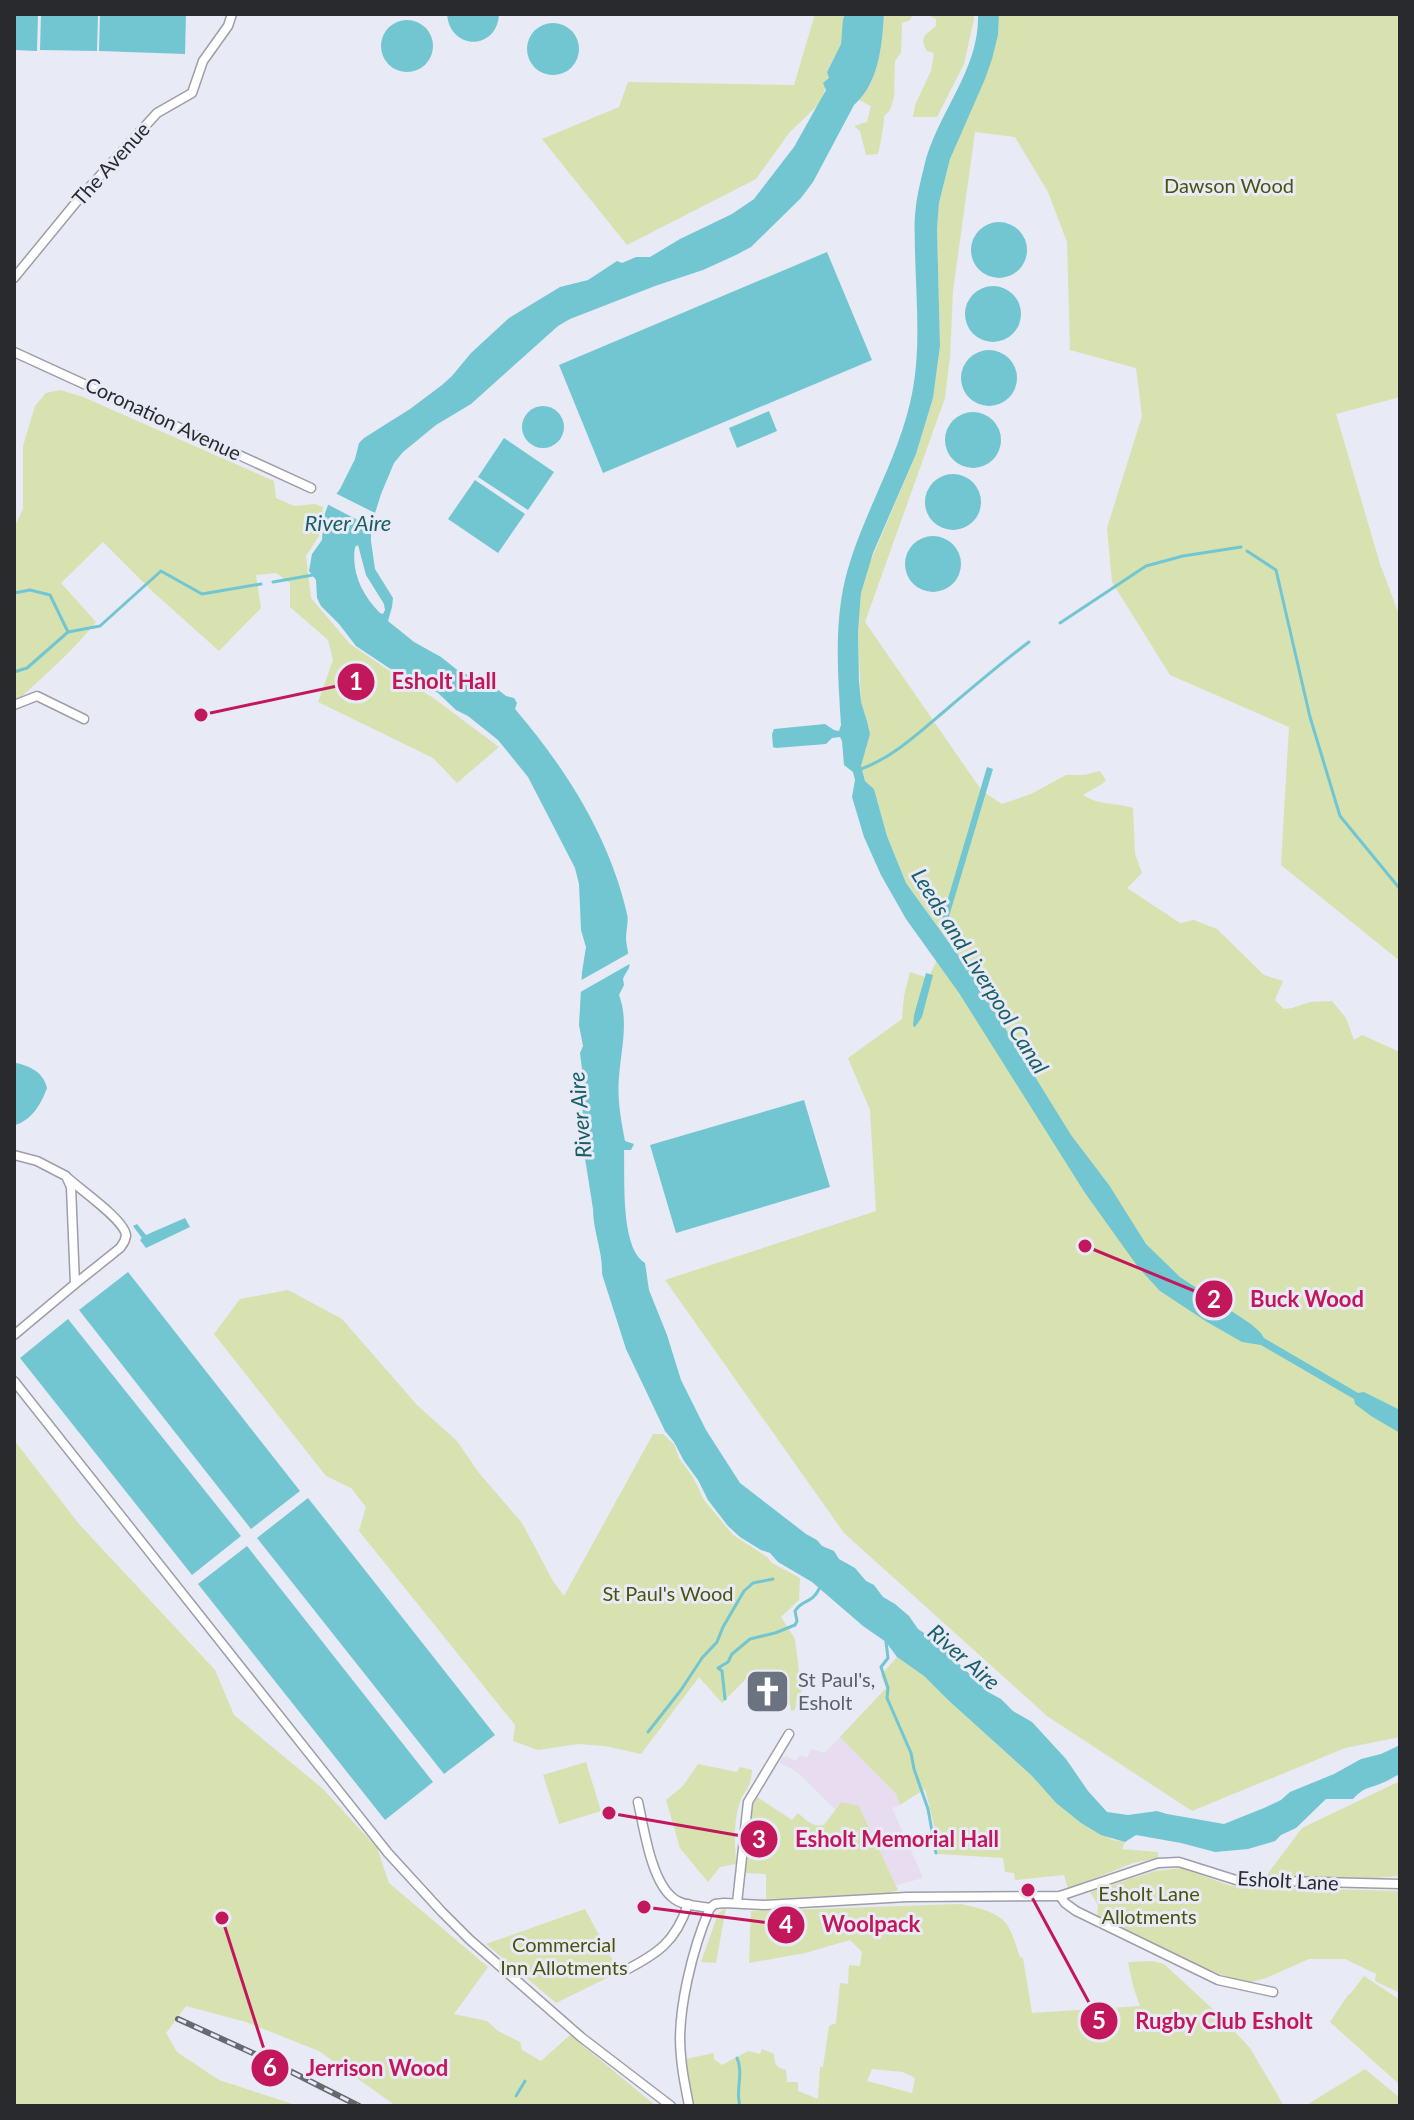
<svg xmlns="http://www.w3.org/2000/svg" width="1414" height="2120" viewBox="0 0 1414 2120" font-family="Lato,sans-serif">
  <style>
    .industrial { fill: #e7dcf0 }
    .green { fill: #d7e2b0; fill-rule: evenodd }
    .water { fill: #71c6d2; fill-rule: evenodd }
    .pier { fill: #e8eaf5 }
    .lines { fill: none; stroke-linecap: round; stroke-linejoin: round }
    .stream { stroke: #71c6d2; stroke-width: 3 }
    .minor-casing { stroke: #9d9ea9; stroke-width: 11 }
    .minor { stroke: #fff; stroke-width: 8 }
    .rail-casing { stroke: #67696f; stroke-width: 6 }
    .rail { stroke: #e8eaf5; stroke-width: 3; stroke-dasharray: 9; stroke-linecap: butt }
    .labels { text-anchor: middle; stroke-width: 6; stroke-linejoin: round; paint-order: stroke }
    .street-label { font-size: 20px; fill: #292a2e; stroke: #e8eaf5 }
    .park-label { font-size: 20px; fill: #4a540e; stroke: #e8eaf5 }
    .worship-label { font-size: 20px; fill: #5b616d; stroke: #e8eaf5; text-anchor: start }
    .water-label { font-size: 22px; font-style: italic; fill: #185f67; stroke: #e8eaf5 }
    .leader { fill: none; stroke: #c2185b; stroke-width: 3 }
    .callout-dot { fill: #c2185b; stroke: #e8eaf5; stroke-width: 3 }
    .mark-label { font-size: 24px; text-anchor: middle; font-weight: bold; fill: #fff }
    .callout-label { font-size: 22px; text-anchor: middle; font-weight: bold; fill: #c2185b; stroke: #e8eaf5; stroke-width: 6; stroke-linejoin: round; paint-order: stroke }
  </style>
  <rect width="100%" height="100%" fill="#e8eaf5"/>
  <polygon class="industrial" points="840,1737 896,1794 900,1805 892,1808 923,1878 896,1885 859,1806 841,1802 835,1809 796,1771 780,1763 782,1757 784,1758 786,1756 796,1761 800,1755 807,1758 811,1749 824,1753"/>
  <g class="green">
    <polygon points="815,14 845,14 841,44 827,71 829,78 820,103 789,133 756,179 627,245 542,139 619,107 628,82 794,85"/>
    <path d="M884 14H913L910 20 902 23 901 53 895 61 894 97 890 110 884 116C885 121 880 146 878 154L866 155 860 131 854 126 867 122 871 106 859 100C880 77 882 43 884 14Z"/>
    <path d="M926 14H973L974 19 964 64 937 117H913L915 105 931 71 934 53 927 51C918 36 927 34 936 26V19Z"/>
    <path d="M999 14H1400V231L1398 236 1400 242V397L1336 414 1380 564 1400 617V961L1281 865 1289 727 1170 675 1112 582 1107 528 1142 416 1136 368 1070 350 1067 242 1048 192 1015 137 975 132 953 291 950 357 945 398 865 622 982 791 1002 804 1031 794 1066 775H1084L1100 771 1106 780 1102 784 1083 795C1100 806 1114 802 1133 808L1135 854 1142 873 1127 888 1180 923 1194 920 1217 929 1264 975 1283 981 1275 1000 1284 1009 1292 1008 1310 1002 1332 1001 1346 1018 1354 1040 1362 1035 1400 1052V1737L1345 1748 1192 1811 1047 1716 844 1533 665 1280 876 1211 870 1110 848 1058 902 1019 904 996 910 972 928 978 947 940 906 883 887 836 874 789 865 781 861 766 870 734 867 721 861 703 858 632 861 593 868 567 916 454 933 398 940 346 937 229 939 203 950 159 998 35Z"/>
    <path d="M60 390 83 397 274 481 276 498 294 506 315 504 323 507 319 536 306 556 311 598 350 644 403 680 432 697 499 747 457 783 433 758 318 702 333 660 328 640 290 607V583L276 573 256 575 261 608 219 651 152 591 103 542 61 583 96 622C74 650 46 674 20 698L14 700V528L23 509V446L35 406 46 393Z"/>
    <polygon points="288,1290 342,1319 417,1405 457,1441 479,1473 522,1523 553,1581 564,1596 653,1434 663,1434 674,1444 679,1458 693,1477 704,1500 733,1535 767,1557 772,1563 800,1578 799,1600 781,1617 795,1639 802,1696 797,1695 795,1710 791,1711 785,1677 749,1676 722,1703 699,1677 641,1754 605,1746 578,1744 538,1750 513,1741 515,1725 359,1531 366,1507 351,1488 326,1476 214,1334 240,1299"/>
    <polygon points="14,1440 79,1524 215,1670 234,1715 323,1789 377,1848 389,1883 488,1967 454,2014 487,2021 498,2031 520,2042 522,2050 541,2061 570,2035 656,2106 396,2106 319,2051 246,2022 186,2006 166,2033 177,2052 219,2080 299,2106 14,2106"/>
    <polygon points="897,1657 924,1676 948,1700 1032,1776 1056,1803 1081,1823 1113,1840 1125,1842 1122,1849 1158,1852 1158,1858 1133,1863 1068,1889 1064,1875 1015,1880 1014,1873 1005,1872 1003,1858 938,1854 936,1833 925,1789 900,1805 896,1794 840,1737 886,1688 881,1675"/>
    <polygon points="586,1762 601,1811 559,1824 543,1775"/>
    <path d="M698 1764 737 1772 740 1767 752 1770C751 1790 743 1790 739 1805 733 1825 735 1844 736 1864L720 1867 708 1882 680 1848 666 1800 683 1786Z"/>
    <polygon points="1400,1781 1400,1876 1374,1878 1266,1876 1302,1828"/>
    <path d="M757 1797 792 1820 798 1813C807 1821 812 1827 824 1825L841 1802 859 1806 898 1890 890 1893 766 1899V1874L745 1873C745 1852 746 1815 757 1797Z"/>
    <polygon points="1182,1868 1228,1885 1241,1887 1400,1891 1400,1993 1375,1981 1376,1974 1345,1959 1309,1959 1266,1978 1251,1982 1240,1981 1195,1965 1097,1918 1098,1905 1090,1892 1155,1871"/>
    <path d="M961 1904C975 1907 994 1911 1004 1921 1012 1929 1016 1946 1020 1957L1023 1958 1032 2013 1140 2006 1133 1986 1128 1962 1152 1961 1164 1964 1218 2014 1250 2048 1284 2106H692L686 2059 714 2053V2059L722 2065 748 2051 760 2054 762 2049 774 2054C775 2064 775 2067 786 2070L787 2082H798V2091L818 2099 820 2067H823L829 2026 836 2023 840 1983 848 1984 849 1965 860 1966 862 1952 850 1940 805 1953 749 1963 751 1911ZM872 2069 903 2072 915 2078 912 2093 867 2081Z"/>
    <polygon points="726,1907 716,1963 701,1962 718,1914"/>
    <polygon points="585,1909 619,1972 556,2003 486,1944"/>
    <polygon points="1364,1976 1400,2000 1400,2085 1330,2022 1348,1995 1351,1993"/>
    <polygon points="1365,2069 1400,2098 1400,2106 1305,2106"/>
  </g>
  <g class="water">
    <polygon points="14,14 38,14 37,51 14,50"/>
    <polygon points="41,14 98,14 97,51 40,50"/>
    <polygon points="100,14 186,14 185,54 99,51"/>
    <path d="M447 14H499C497 51 450 51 447 14Z"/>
    <path d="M845 14H884C882 46 879 83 854 105L813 182 801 198 751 247 736 255 703 270 655 286 570 319 558 326 471 404 436 425 403 452 394 463 381 494 371 526V541L375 569 393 598 392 607 388 621 414 642 441 657 456 669 482 682H488L506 696 514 698 517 703 515 709C565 767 610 838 627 914 629 920 626 930 626 938 626 946 631 961 629 968 627 972 624 975 623 979L624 985 619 995C629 1021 621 1050 619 1077 617 1099 621 1120 625 1141L634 1144 631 1150H624C625 1177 620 1249 645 1263L649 1290 667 1335 681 1380 706 1430 740 1483 806 1534 817 1540 822 1546 834 1551 839 1559 855 1568 866 1581 874 1585 883 1597 895 1604 909 1616 918 1629 948 1649 954 1659 988 1692 1001 1699 1013 1711 1032 1722 1066 1759 1088 1791 1107 1812 1128 1815 1157 1811 1167 1814 1224 1824 1264 1808 1281 1800 1290 1792 1334 1774 1361 1759 1381 1754 1400 1745V1774C1393 1777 1388 1781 1382 1783 1366 1790 1367 1785 1353 1799H1326L1296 1828 1281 1835 1275 1841 1248 1849 1215 1852 1181 1843 1136 1835 1125 1842 1101 1835 1081 1823 1056 1803 1032 1776 948 1700 924 1676 897 1657 886 1642 863 1626 812 1582 778 1562 770 1553 761 1550 740 1537 728 1526 708 1500 698 1480 684 1461 674 1442 665 1431 626 1349 602 1274C603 1252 593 1231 593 1209L584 1152 582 1093 583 1077 580 1053 583 1046 579 1025 582 972 586 947 581 930 579 884 575 868 528 777 498 740 468 716 456 710 438 693 389 668 356 646 339 624 321 606 317 598 316 580 309 571 312 554 322 540 324 516 328 505 340 489 355 459 359 443 364 438 410 409 442 385 452 376 471 353 509 318 560 287 588 280 617 261 622 263 636 257H650L680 239 732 214 754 199 794 147 826 90 823 83 829 78 827 72 841 44 843 19ZM358 545 366 575 384 604 385 610 383 614 380 613C362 595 351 572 355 547Z"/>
    <path d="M978 14H999L998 35 992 59 985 79 950 159 939 203 937 229 940 346 933 398 916 454 873 553 861 593 858 632 859 681 861 702 867 721 870 734 861 766 865 781 874 789 887 836 906 883 971 973 1071 1135 1109 1185 1146 1244 1180 1277 1251 1324 1261 1333 1264 1338 1358 1393 1364 1392 1400 1410V1433L1371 1416 1355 1404 1354 1399 1261 1345 1242 1342 1207 1322 1160 1291 1138 1267 1085 1193 959 993 906 919 881 875 864 837 852 797 855 780 853 772 844 765 842 741 840 737 832 738 826 744 776 748 773 747 772 734 774 729 825 724 834 730 839 731 841 725C838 678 834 626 845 580 860 519 896 464 910 403 922 354 916 301 915 251 915 239 914 227 915 215 916 199 920 183 924 167 936 114 980 71 978 14Z"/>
    <circle cx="407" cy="46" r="26"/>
    <circle cx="553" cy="49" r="26"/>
    <circle cx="999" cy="250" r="28"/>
    <polygon points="827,252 872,360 603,473 559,365"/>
    <circle cx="993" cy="314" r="28"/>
    <circle cx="989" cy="378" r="28"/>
    <circle cx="543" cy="427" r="21"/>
    <polygon points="769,411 777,431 737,448 729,428"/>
    <circle cx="973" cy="440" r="28"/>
    <polygon points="504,438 554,472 528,510 478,477"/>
    <circle cx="953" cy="502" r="28"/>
    <polygon points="475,480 525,514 498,553 448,519"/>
    <circle cx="933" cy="564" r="28"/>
    <polygon points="987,767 993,769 947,923 941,922"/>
    <polygon points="926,973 933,975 922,1017 915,1027 913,1026 914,1015"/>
    <path d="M17 1063C31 1067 43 1072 47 1088 41 1104 32 1120 15 1125L14 1064Z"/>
    <polygon points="804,1100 830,1187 676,1233 650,1145"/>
    <polygon points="185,1218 190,1227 146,1248 140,1240 142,1238 133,1226 137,1224 146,1235"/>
    <polygon points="128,1272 300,1491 251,1529 79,1310"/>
    <polygon points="68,1319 241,1536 192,1575 20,1358"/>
    <polygon points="308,1498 495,1735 444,1774 257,1538"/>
    <polygon points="247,1546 433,1782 385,1820 198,1584"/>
  </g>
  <g class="pier">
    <polygon points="333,492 379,515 375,529 325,503"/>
    <polygon points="631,952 633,962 577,994 578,982"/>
  </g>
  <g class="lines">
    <g class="stream">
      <polyline points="1247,551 1276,570 1310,717 1340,816 1400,889"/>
      <polyline points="273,582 313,575"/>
      <polyline points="14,593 30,590 50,595 68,632"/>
      <polyline points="1060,623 1146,566 1183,556 1241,547"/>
      <polyline points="14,672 27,668 68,632 100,626 161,571 202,594 261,584"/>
      <path d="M861 769C894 757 921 731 947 709 974 686 1001 663 1029 642"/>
      <polyline points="886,1642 888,1658 881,1667 888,1688 887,1698 911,1753 914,1769 928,1809 936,1853"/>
      <path d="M725 1699 722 1671 718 1668 728 1662 732 1654 750 1639 775 1633 795 1625 797 1621 795 1611C803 1598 811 1605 819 1589"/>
      <polyline points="648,1732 681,1690 702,1658 717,1642 723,1627 744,1591 753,1583 773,1579"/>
      <path d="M737 2058C744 2073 735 2091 740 2106"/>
      <polyline points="516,2096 525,2081"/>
    </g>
    <defs>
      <g id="minor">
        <polyline points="14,278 78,200 157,113 192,93 203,61 228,26 232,14"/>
        <polyline points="14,352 311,488"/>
        <polyline points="14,705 37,696 84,719"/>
        <polyline points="14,1155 37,1161 66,1176 71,1187 75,1284 14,1335"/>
        <path d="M69 1179C81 1190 126 1221 126 1236 125 1242 123 1244 120 1248L75 1284"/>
        <polyline points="14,1381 388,1853 442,1912 469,1939 581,2037 671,2106"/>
        <path d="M638 1802C644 1828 651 1881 673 1898 682 1906 699 1906 710 1908L715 1904 724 1903 765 1905 907 1897 1060 1896 1158 1863 1179 1862 1236 1880 1400 1884"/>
        <polyline points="1060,1896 1065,1903 1076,1911 1218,1980 1273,1992"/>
        <polyline points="737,1903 748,1802 789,1734"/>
        <path d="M624 1971C657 1954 676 1942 688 1904"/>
        <path d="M689 2106C686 2089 682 2073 681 2056 676 2013 693 1947 710 1908"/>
      </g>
    </defs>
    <use href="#minor" class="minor-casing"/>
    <use href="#minor" class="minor"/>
    <defs>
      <polyline id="rail" points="178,2019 268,2060 359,2106"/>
    </defs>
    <use href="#rail" class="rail-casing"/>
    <use href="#rail" class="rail"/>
  </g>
  <defs>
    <symbol id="church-square" viewBox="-11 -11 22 22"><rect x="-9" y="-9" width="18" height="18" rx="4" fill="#6b7280" stroke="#e8eaf5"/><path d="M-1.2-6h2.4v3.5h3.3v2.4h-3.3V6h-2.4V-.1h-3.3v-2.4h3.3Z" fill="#fff"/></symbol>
  </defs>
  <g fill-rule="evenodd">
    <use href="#church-square" x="742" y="1666" width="51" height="51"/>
  </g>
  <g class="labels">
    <g class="street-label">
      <text transform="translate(111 164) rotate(-48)" y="7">The Avenue</text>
      <text transform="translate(163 419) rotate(25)" y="7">Coronation Avenue</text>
      <text transform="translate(1288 1881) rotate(3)" y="7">Esholt Lane</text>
    </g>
    <g class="park-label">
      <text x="1229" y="193">Dawson Wood</text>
      <text x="668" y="1601">St Paul's Wood</text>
      <text x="1149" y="1901">Esholt Lane<tspan x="1149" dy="23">Allotments</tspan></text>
      <text x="564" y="1952">Commercial<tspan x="564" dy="23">Inn Allotments</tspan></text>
    </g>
    <g class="worship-label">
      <text x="798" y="1687">St Paul's,<tspan x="798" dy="23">Esholt</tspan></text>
    </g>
    <g class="water-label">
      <text x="348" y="531">River Aire</text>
      <text transform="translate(980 971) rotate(58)" y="8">Leeds and Liverpool Canal</text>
      <text transform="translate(580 1115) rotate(-95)" y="8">River Aire</text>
      <text transform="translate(964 1657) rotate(41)" y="8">River Aire</text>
    </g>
  </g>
  <path class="leader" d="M201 715L356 682M1085 1246L1214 1299M609 1813L759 1839M644 1907L786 1925M1028 1890L1099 2021M222 1918L270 2068"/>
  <g class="callout-dot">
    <circle cx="201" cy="715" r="8"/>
    <circle cx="1085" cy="1246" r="8"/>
    <circle cx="609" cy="1813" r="8"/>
    <circle cx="644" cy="1907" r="8"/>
    <circle cx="1028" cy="1890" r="8"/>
    <circle cx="222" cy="1918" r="8"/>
    <circle cx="356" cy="682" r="20"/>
    <circle cx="1214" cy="1299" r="20"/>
    <circle cx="759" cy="1839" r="20"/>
    <circle cx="786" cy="1925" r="20"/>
    <circle cx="1099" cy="2021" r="20"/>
    <circle cx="270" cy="2068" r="20"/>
  </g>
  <g class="mark-label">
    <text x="356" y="690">1</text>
    <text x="1214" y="1308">2</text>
    <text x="759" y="1848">3</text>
    <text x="786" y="1933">4</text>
    <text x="1099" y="2029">5</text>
    <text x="270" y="2076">6</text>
  </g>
  <g class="callout-label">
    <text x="444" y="689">Esholt Hall</text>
    <text x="1307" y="1307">Buck Wood</text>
    <text x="897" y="1847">Esholt Memorial Hall</text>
    <text x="871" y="1932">Woolpack</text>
    <text x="1224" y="2029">Rugby Club Esholt</text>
    <text x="377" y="2076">Jerrison Wood</text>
  </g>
  <rect width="1414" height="2120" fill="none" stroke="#292a2e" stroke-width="32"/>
</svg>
